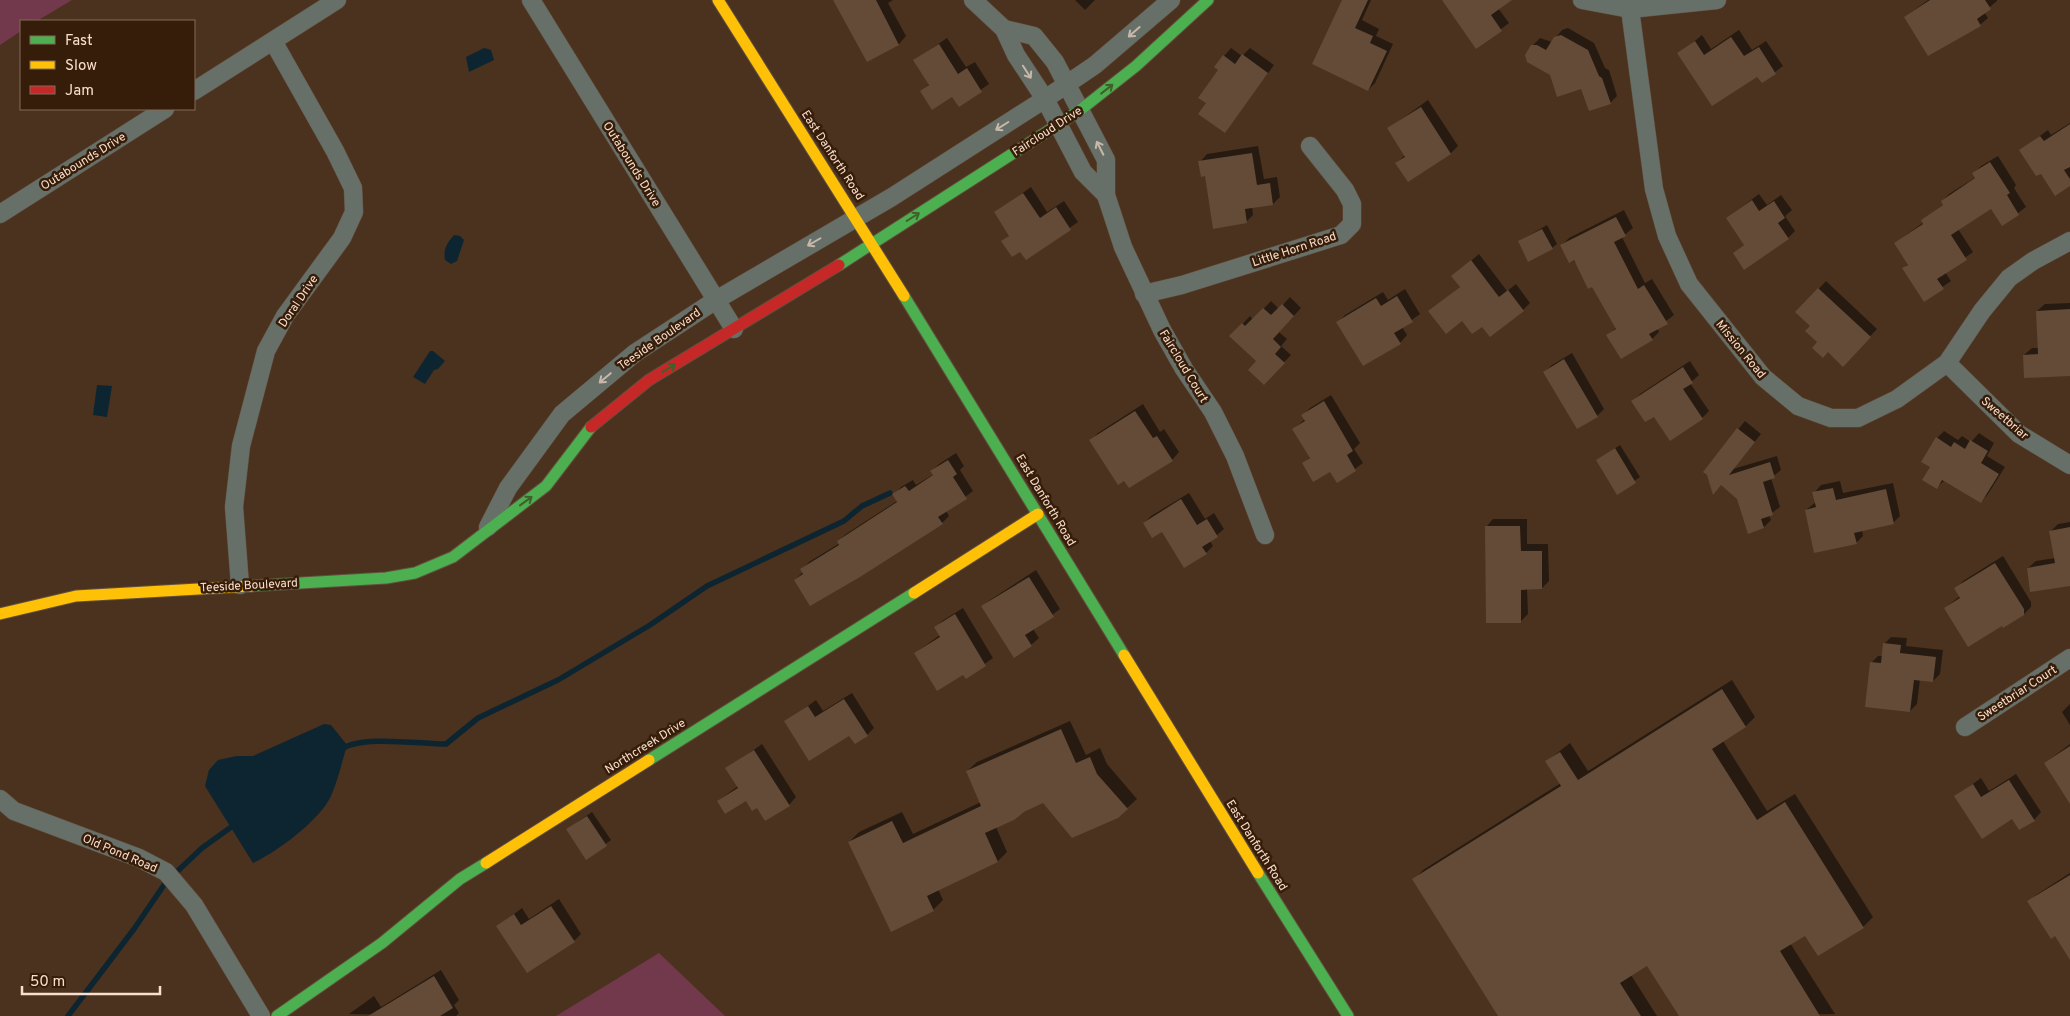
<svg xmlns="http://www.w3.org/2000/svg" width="2070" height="1016" viewBox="0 0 2070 1016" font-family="Overpass,sans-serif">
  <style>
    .green { fill: #72384c }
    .water { fill: #0d2531 }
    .shadow { fill: #0007 }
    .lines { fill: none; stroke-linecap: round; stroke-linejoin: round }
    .stream { stroke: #0d2531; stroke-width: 5.5 }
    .building { fill: #634b37 }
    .street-casing { stroke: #634f3d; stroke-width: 19 }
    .fast-casing { stroke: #634f3d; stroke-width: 13 }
    .slow-casing { stroke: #634f3d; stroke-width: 13 }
    .jam-casing { stroke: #634f3d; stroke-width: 13 }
    .street { stroke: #676f69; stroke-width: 18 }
    .fast { stroke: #4caf50; stroke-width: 11 }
    .slow { stroke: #ffc107; stroke-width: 11 }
    .jam { stroke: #c62828; stroke-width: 11 }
    .oneway { stroke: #c7b8a9 }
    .oneway2 { stroke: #405f2a }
    .labels { text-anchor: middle; stroke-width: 5; stroke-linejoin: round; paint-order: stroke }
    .street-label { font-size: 12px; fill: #fadfcc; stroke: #361d0a }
  </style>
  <rect width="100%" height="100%" fill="#4a321e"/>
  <g class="green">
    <polygon points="0,0 72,0 37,21 21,21 21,31 0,45"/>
    <polygon points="659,953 725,1016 556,1016"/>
  </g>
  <g class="water">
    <polygon points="484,48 491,50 494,60 469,72 466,57"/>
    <path d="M454 235 460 236 464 240 457 261 451 264 445 260C443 249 447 243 454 235Z"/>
    <polygon points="430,351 433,351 445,361 438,369 434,370 425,384 413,377"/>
    <polygon points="97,385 112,386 107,417 93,415"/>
    <path d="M324 724 331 725 347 745C342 762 338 780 331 796 320 820 277 852 253 863L205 786 209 770 218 760 237 756H253Z"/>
  </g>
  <g class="shadow">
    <polygon points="841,0 893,0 888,3 906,36 899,44 867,60"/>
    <polygon points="1075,0 1095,0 1085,10"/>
    <polygon points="1343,0 1371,0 1362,20 1379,29 1376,36 1393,44 1375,83 1368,90"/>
    <polygon points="1444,0 1510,0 1498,8 1509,23 1477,47"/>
    <polygon points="1928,0 1997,0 1997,1 1984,12 1988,18 1980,25 1929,54 1905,17"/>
    <polygon points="1568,28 1594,43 1605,68 1609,70 1617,96 1610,103 1582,87 1551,75 1532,46 1540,38 1552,42 1562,30"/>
    <polygon points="1739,30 1752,50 1766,41 1783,66 1762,82 1757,75 1679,54 1702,35 1711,49"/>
    <polygon points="947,38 966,67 975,62 989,84 959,105 953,95 922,91 930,83 915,60"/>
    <polygon points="1231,48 1242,56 1250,48 1274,65 1225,131 1207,103 1224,56"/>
    <polygon points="1428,100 1458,146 1451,153 1408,180 1397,163 1405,155 1388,129"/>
    <polygon points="2070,123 2070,185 2041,172 2021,150 2048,130 2051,135"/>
    <polygon points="1258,146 1264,179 1277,177 1280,197 1273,204 1252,207 1253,215 1246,222 1206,175 1200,162 1207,154"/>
    <polygon points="1998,156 2016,185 2014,188 2026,207 2002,225 1991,207 1958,229 1973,252 1945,272 1951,281 1924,300 1904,268 1908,264 1895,243 1924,222 1922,220 1944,204 1942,201 1949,194 1976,177 1974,173 1981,166"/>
    <polygon points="1031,187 1047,212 1064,201 1078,222 1026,258 1021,250 1003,242 1010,235 995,213"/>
    <polygon points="1759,194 1767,205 1781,195 1792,210 1785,216 1795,231 1788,238 1734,253 1745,244 1727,218"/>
    <polygon points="1624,210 1633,228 1622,237 1645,283 1652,279 1674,315 1657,328 1659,332 1652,339 1608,335 1617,327 1592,285 1562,245 1569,238"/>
    <polygon points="1547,225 1557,244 1552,248 1519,241"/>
    <polygon points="1479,254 1507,291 1516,284 1530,303 1523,310 1482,325 1430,311 1461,286 1453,276"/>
    <polygon points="1826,281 1877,329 1843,365 1812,326 1797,312"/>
    <polygon points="1405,289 1420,314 1402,327 1407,335 1400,343 1338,322 1345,315 1383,292 1388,300"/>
    <polygon points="1290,297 1301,308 1279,332 1287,339 1281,346 1291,355 1264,383 1258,361 1231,336 1250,316 1253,320 1271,301 1279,309"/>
    <polygon points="2070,303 2070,375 2024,355 2032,348 2039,348 2037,311 2045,304"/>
    <polygon points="1572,353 1604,409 1597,416 1545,372 1552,365"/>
    <polygon points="1690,361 1699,375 1690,383 1709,411 1702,418 1654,415 1633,401 1640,394"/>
    <polygon points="1331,395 1360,443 1354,449 1363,463 1337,482 1331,471 1304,463 1310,457 1294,429 1305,419 1303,415 1310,408"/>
    <polygon points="1143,404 1160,432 1164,429 1179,452 1172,460 1091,440 1098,433"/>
    <polygon points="1745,421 1761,434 1733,469 1777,456 1781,470 1771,478 1780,507 1769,515 1771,520 1764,527 1738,498 1704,471"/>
    <polygon points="1944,431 1958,440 1962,436 1971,442 1979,433 1994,443 1987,456 2005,467 1988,494 1981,502 1944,481 1936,488 1932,467 1937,438"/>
    <polygon points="1620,445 1640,477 1617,493 1597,460"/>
    <polygon points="956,453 964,466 960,470 973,491 946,511 949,516 942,523 795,580 803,572 802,569 809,562 840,543 838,541 846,534 897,501 894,495 901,487 913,480 916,485 934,474 932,471 939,464"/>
    <polygon points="1840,481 1843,493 1893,483 1900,516 1893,523 1862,530 1863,536 1856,543 1806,510 1816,502 1814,493 1821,485"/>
    <polygon points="1189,493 1205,519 1214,513 1224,529 1210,541 1213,546 1206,553 1162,530 1144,523 1151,516"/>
    <polygon points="1493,519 1527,519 1527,544 1548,544 1549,581 1542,588 1527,588 1528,614 1521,621 1486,527"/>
    <polygon points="2070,522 2070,584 2028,568 2036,561 2055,558 2051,531 2058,524"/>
    <polygon points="2003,556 2031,602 2031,607 2024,614 2002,624 1945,608 1960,596 1956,589 1963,581"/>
    <polygon points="1036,570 1060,609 1033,629 1039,638 1031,645 983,607 990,600"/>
    <polygon points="963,608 993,658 966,677 964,674 915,653 940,635 935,628 942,621"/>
    <polygon points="1891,637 1907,638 1906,646 1943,650 1940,674 1933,681 1920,679 1917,704 1910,711 1871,663 1878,656 1883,656 1884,644"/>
    <polygon points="1732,680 1755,717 1746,726 1723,741 1767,811 1795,794 1873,917 1863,927 1819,955 1805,934 1790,943 1835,1014 1680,1016 1647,964 1631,975 1657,1016 1499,1016 1414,880 1423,870 1561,783 1547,761 1570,743 1588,771"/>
    <polygon points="852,693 874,728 867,735 850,734 786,722 816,700 823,711"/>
    <polygon points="2070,704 2070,725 2062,712"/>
    <polygon points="1070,721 1086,755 1100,748 1107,764 1137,799 1127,808 1043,802 996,827 1007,852 998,861 938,889 943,900 933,910 849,842 859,832 902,812 913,834 981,802 967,771 977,762"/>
    <polygon points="762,744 796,797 789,805 757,807 746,799 718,801 738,786 727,769"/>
    <polygon points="2070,744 2070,787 2045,763"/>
    <polygon points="2016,774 2041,812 2034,820 2012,818 1956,796 1981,778 1989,791"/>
    <polygon points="592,812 611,840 586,858 567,829"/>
    <polygon points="2070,873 2070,957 2055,934 2029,902 2036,895"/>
    <polygon points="559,899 581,934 574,941 498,926 522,908 529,919"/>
    <polygon points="441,970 459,1000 454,1005 459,1013 456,1016 349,1014 374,996 381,1007"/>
  </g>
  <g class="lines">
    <g class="stream">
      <path d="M342 749C362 735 420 744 446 744L478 718 558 680 650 625 707 586 844 521 862 506 890 493"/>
      <polyline points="68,1016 134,929 166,882 202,848 234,825"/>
    </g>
  </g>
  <g class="building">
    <polygon points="833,0 876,0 899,45 867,62"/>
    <polygon points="1342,0 1368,0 1355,28 1373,36 1370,43 1387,51 1368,91 1312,64"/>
    <polygon points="1442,0 1512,0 1491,15 1502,31 1476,49"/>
    <polygon points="1930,0 1985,0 1991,9 1977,19 1981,26 1928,56 1904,17"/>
    <polygon points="1561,35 1588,50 1599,76 1602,78 1611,104 1589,111 1581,89 1557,97 1550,75 1527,62 1525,55 1531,45 1537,45 1546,50 1554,37"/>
    <polygon points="1731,37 1744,56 1759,47 1776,74 1762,83 1757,77 1712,106 1677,53 1695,41 1704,55"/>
    <polygon points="939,44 958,74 967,68 982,92 959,107 952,97 932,110 920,91 929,85 913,60"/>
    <polygon points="1242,54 1268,73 1225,133 1198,114 1206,103 1198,98 1218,70 1214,67 1223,55 1235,64"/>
    <polygon points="1421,107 1451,154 1408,182 1395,163 1405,157 1387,128"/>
    <polygon points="2070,124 2070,167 2064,170 2070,179 2070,186 2055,196 2041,174 2036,176 2019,150 2040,136 2044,141"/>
    <polygon points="1252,153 1257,185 1270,183 1273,205 1245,209 1247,223 1213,229 1205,176 1201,177 1198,161"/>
    <polygon points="1990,162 2010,193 2007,195 2019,215 2002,226 1991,209 1951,235 1967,260 1937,279 1944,289 1924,302 1902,268 1908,265 1894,243 1923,224 1921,220 1943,205 1941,201 1975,178 1972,173"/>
    <polygon points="1023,193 1040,218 1056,207 1071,230 1026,260 1020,252 1012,257 1001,241 1009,236 994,212"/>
    <polygon points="1752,200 1759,211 1774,201 1785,218 1778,223 1789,239 1744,270 1733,253 1744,245 1726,218"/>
    <polygon points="1616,217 1626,236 1614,242 1638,289 1644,285 1668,324 1649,334 1653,340 1621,359 1606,335 1616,329 1592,287 1588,289 1574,260 1569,263 1560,245"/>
    <polygon points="1542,229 1553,249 1528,262 1518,241"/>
    <polygon points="1471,260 1499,297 1508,290 1524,311 1490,337 1482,327 1472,334 1462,321 1446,334 1428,311 1460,287 1451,276"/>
    <polygon points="1818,288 1871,337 1843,367 1828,352 1823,358 1812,348 1817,342 1805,331 1810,326 1795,312"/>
    <polygon points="1397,296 1413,322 1394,333 1401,344 1363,366 1336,322 1376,298 1381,306"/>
    <polygon points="1282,304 1294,316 1273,339 1281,347 1275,354 1285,363 1264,385 1248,370 1256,361 1229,336 1242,323 1245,326 1263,308 1271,315"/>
    <polygon points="2070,309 2070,376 2024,378 2023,355 2038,354 2036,311"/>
    <polygon points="1564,359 1598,417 1577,429 1543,372"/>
    <polygon points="1683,367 1693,383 1683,389 1703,419 1670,441 1654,417 1645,422 1631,401"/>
    <polygon points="1324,401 1353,451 1347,455 1356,471 1337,483 1330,472 1313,482 1302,463 1310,458 1292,429 1305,421 1301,415"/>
    <polygon points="1135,411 1153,438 1157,436 1173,461 1129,488 1124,481 1118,485 1089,440"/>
    <polygon points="1737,428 1755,442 1729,475 1770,462 1775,478 1763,482 1773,515 1761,519 1764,528 1748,534 1737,499 1721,485 1713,495 1707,475 1703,472"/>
    <polygon points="1936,437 1951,447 1954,442 1965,449 1970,440 1988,451 1981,463 1999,474 1981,503 1942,480 1937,489 1922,480 1930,467 1921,462"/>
    <polygon points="1615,448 1636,483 1617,495 1596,460"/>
    <polygon points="948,460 957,474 953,477 967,499 938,517 943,524 860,577 810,606 794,580 803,574 800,569 839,545 837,541 897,502 892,494 905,486 909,491 933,475 930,471"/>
    <polygon points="1833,488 1836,500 1886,489 1894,524 1854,533 1857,544 1814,553 1805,510 1816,507 1812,492"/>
    <polygon points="1181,499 1197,525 1207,519 1218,537 1202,547 1207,554 1184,568 1162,532 1152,538 1143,523"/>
    <polygon points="1485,526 1520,526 1521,551 1542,551 1542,589 1521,590 1521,623 1486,623"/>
    <polygon points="2070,527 2070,586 2030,592 2027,568 2055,563 2049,531"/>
    <polygon points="1995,563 2024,609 2024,615 2003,628 2002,626 1968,647 1944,608 1960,598 1954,588"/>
    <polygon points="1029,577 1054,617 1025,635 1032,646 1014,658 981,606"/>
    <polygon points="955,614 986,666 966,679 963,675 937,691 914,653 940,637 934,627"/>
    <polygon points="1883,643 1901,645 1900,653 1936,657 1933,682 1914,680 1910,712 1865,707 1870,662 1881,663"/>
    <polygon points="1722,689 1746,727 1712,749 1757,820 1785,802 1864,928 1818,956 1805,936 1780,951 1820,1016 1679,1016 1647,966 1620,983 1641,1016 1498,1016 1412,879 1561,786 1545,761 1560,752 1578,780"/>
    <polygon points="844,699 868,736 855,744 849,736 809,761 784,721 808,706 815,717"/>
    <polygon points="1061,729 1076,763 1090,757 1097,774 1128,809 1118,818 1072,838 1043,803 1024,812 1014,820 985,833 998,862 927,896 934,911 891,932 848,842 892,821 903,843 981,806 966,771"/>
    <polygon points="2070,746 2070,804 2044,763"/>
    <polygon points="754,750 790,806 765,821 757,808 752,811 746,801 725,814 717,801 738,788 725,768"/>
    <polygon points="2009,780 2035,821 2019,830 2012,819 1982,839 1954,796 1973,784 1981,797"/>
    <polygon points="587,816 607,846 586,860 566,829"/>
    <polygon points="2070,875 2070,960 2055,936 2051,939 2027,901"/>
    <polygon points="551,906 575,942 527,973 496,926 514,914 521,925"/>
    <polygon points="434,976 453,1008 440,1016 368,1016"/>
  </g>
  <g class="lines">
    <defs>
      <g id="street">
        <polyline points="531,0 734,329"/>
        <polyline points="973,0 1004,29 1016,55 1045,99 1083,172 1106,195"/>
        <polyline points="1582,0 1630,9 1717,0"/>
        <polyline points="1630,9 1654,189 1667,236 1689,284 1763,377 1798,406 1831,418 1858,418 1897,399 1947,363 1982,311 2009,278 2033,261 2070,241"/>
        <polyline points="1004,29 1034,36 1055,62 1106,160 1106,195 1123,247 1162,330 1184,369 1213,412 1235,456 1265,535"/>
        <polyline points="194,91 337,0"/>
        <polyline points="0,214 165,109"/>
        <polyline points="1144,294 1182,285 1341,235 1352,224 1352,204 1345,190 1310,146"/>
        <polyline points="1947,363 2019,434 2070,465"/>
        <polyline points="488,527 508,488 562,414 635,353 716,300 892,197 1045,99 1095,65 1171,0"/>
        <polyline points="240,585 234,507 241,446 266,351 285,316 342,238 354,212 353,188 335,151 273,41"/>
        <polyline points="1965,727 2070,658"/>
        <polyline points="0,799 14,811 139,858 166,872 194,905 261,1016"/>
      </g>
      <g id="fast">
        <polyline points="839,265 1079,111 1136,66 1208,0"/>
        <polyline points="904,296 1124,655"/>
        <polyline points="251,586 386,578 415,573 453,557 546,486 591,427"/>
        <polyline points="649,760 914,593"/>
        <polyline points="1258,873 1348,1016"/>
        <polyline points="277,1016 382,943 460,879 486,863"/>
      </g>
      <g id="slow">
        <polyline points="718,0 904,296"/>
        <polyline points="914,593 1038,514"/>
        <polyline points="0,614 76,596 251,586"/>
        <polyline points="1124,655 1258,873"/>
        <polyline points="486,863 649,760"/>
      </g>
      <polyline id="jam" points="591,427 649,380 839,265"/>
    </defs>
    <use href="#street" class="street-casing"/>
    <use href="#fast" class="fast-casing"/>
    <use href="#slow" class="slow-casing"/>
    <use href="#jam" class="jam-casing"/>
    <use href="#street" class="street"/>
    <use href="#fast" class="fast"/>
    <use href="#slow" class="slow"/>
    <use href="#jam" class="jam"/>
  </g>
  <defs><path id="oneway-shaft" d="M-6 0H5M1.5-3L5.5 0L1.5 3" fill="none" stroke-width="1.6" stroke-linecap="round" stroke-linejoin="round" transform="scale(1.25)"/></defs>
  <g class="oneway">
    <use href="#oneway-shaft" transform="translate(1134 32) rotate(139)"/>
    <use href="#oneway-shaft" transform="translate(1027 72) rotate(57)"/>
    <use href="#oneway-shaft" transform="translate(1002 126) rotate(148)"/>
    <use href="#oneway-shaft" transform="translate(1100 148) rotate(-117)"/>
    <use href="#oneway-shaft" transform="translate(814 242) rotate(150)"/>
    <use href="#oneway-shaft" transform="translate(605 378) rotate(140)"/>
  </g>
  <g class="oneway2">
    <use href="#oneway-shaft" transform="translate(1107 89) rotate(-38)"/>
    <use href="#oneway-shaft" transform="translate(913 217) rotate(-32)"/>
    <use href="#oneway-shaft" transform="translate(669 368) rotate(-31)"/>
    <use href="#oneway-shaft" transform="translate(526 501) rotate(-36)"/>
  </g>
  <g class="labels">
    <g class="street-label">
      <text transform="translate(1047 131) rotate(-33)" y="4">Faircloud Drive</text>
      <text transform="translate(833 155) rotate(57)" y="4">East Danforth Road</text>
      <text transform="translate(83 161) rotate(-32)" y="4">Outabounds Drive</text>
      <text transform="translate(632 164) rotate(58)" y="4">Outabounds Drive</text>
      <text transform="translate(1294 249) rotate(-18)" y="4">Little Horn Road</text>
      <text transform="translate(298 301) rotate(-56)" y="4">Doral Drive</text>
      <text transform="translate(659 339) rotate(-35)" y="4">Teeside Boulevard</text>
      <text transform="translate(1741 349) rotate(51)" y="4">Mission Road</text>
      <text transform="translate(1184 366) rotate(59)" y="4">Faircloud Court</text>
      <text transform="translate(2005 418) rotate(41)" y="4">Sweetbriar</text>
      <text transform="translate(1046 500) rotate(59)" y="4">East Danforth Road</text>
      <text transform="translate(249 585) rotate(-3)" y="4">Teeside Boulevard</text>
      <text transform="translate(2017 693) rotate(-33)" y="4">Sweetbriar Court</text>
      <text transform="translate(645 746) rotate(-32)" y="4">Northcreek Drive</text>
      <text transform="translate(1257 845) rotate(58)" y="4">East Danforth Road</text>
      <text transform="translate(120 853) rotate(23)" y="4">Old Pond Road</text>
    </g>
  </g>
  <rect x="20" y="20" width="175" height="90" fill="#361d0a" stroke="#846b58"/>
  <rect x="30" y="36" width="25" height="8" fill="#4caf50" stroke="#846b58"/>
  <text x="65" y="45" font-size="15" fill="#fadfcc">Fast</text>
  <rect x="30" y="61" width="25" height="8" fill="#ffc107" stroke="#846b58"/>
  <text x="65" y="70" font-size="15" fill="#fadfcc">Slow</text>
  <rect x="30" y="86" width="25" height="8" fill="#c62828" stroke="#846b58"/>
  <text x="65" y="95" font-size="15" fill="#fadfcc">Jam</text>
  <path d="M22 986v8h138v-8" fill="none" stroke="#fadfcc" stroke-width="2.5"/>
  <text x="30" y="986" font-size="15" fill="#fadfcc" stroke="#361d0a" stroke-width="4" paint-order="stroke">50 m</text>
</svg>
